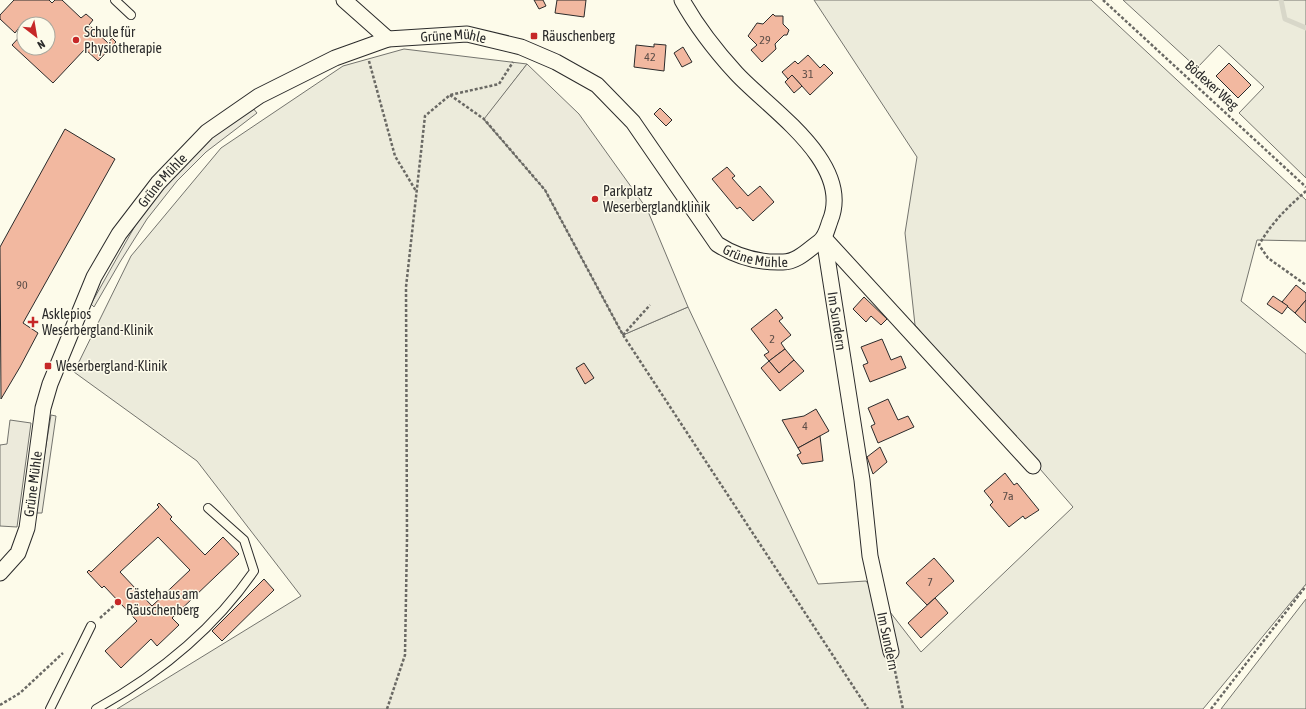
<svg xmlns="http://www.w3.org/2000/svg" width="1306" height="709" viewBox="0 0 1306 709" font-family="'Asap Condensed',sans-serif">
  <style>
    .green { fill: #ecebdb; stroke: #74746e }
    .parking { fill: #eceadb; stroke: #74746e }
    .lines { fill: none; stroke-linecap: round; stroke-linejoin: round }
    .stream { stroke: #d8d7c9; stroke-width: 5 }
    .building { fill: #f2b8a0; stroke: #2b2b2b; fill-rule: evenodd }
    .lane-casing { stroke: #2b2b2b; stroke-width: 10 }
    .street-casing { stroke: #2b2b2b; stroke-width: 17 }
    .path { stroke: #6a6964; stroke-width: 2.5; stroke-dasharray: 3 2; stroke-linecap: butt }
    .lane { stroke: #fdfbea; stroke-width: 8 }
    .street { stroke: #fdfbea; stroke-width: 15 }
    .poi-dot { fill: #c62828; stroke: #fdfbea; stroke-width: 1.5 }
    .labels { text-anchor: middle; stroke-width: 3; stroke-linejoin: round; paint-order: stroke }
    .number-label { font-size: 12px; fill: #5d4e48 }
    .poi-label { font-size: 14px; fill: #2b2b2b; stroke: #fdfbea; text-anchor: start }
    .street-label { font-size: 14px; fill: #2b2b2b; stroke: #fdfbea }
  </style>
  <rect width="100%" height="100%" fill="#fdfbea"/>
  <g class="green">
    <polygon points="814,0 1091,0 1306,200 1306,241 1257,240 1241,301 1306,354 1306,584 1203,709 117,709 301,596 197,461 74,372 131,256 221,148 343,66 404,49 527,64 484,120 545,190 623,335 688,307 818,584 866,581 921,652 1073,507 915,325 905,233 917,157"/>
    <polygon points="1123,0 1306,0 1306,178 1239,113 1264,87 1219,45 1197,68"/>
    <polygon points="1306,599 1306,709 1221,709"/>
  </g>
  <g class="parking">
    <polygon points="527,64 579,114 647,209 688,307 623,335 545,190 484,119"/>
    <polygon points="252,107 257,113 206,152 177,181 147,219 120,262 94,307 91,304 140,217 174,175 214,136"/>
    <polygon points="51,415 56,416 42,513 35,513"/>
    <polygon points="10,420 31,423 17,527 0,526 0,445 7,444"/>
  </g>
  <g class="lines">
    <polyline class="stream" points="1281,0 1285,19 1306,28"/>
  </g>
  <g class="building">
    <polygon points="14,0 49,0 52,3 55,0 62,0 81,18 86,14 93,20 89,25 108,43 112,38 116,42 98,61 85,49 53,83 12,45 24,32 24,48 48,48 48,24 26,24 24,21 15,33 0,19 0,15"/>
    <polygon points="534,0 543,0 546,6 539,9"/>
    <polygon points="557,0 586,0 584,17 555,13"/>
    <polygon points="773,14 775,16 783,16 783,24 789,30 787,35 784,35 775,44 776,49 762,62 751,50 757,45 748,36 757,23 763,24"/>
    <polygon points="654,44 666,45 664,71 634,67 636,45 654,47"/>
    <polygon points="683,47 692,62 682,67 674,53"/>
    <polygon points="808,55 820,68 824,64 833,73 810,95 792,75 788,79 782,72 795,61 798,64"/>
    <polygon points="1229,63 1251,85 1238,98 1216,76"/>
    <polygon points="792,75 802,86 794,93 785,82"/>
    <polygon points="660,108 672,120 666,126 654,114"/>
    <polygon points="65,129 115,159 23,323 38,333 20,367 1,399 0,247"/>
    <polygon points="727,167 735,176 732,178 748,196 760,186 774,202 753,221 740,207 737,209 712,179"/>
    <polygon points="1296,285 1306,293 1306,300 1295,313 1282,302"/>
    <polygon points="1273,296 1288,306 1282,314 1267,304"/>
    <polygon points="864,297 887,319 881,325 871,316 866,322 853,309"/>
    <polygon points="1306,300 1306,323 1295,313"/>
    <polygon points="776,309 783,318 779,321 791,335 781,343 785,349 769,361 764,355 769,352 751,329"/>
    <polygon points="882,339 891,360 901,356 906,368 870,382 863,365 868,363 861,347"/>
    <polygon points="785,349 794,360 779,373 769,361"/>
    <polygon points="794,360 804,371 780,391 761,368 769,361 779,373"/>
    <polygon points="584,363 594,378 585,384 576,368"/>
    <polygon points="888,399 898,420 908,416 914,427 878,443 871,426 875,424 868,408"/>
    <polygon points="816,409 829,431 798,448 782,420 804,416"/>
    <polygon points="820,436 823,461 802,464 797,455 801,453 798,448"/>
    <polygon points="880,447 887,462 873,474 867,457"/>
    <polygon points="1005,473 1014,485 1017,483 1039,510 1025,519 1023,516 1009,527 990,505 993,502 984,491"/>
    <path d="M159 503 172 517 170 519 205 555 223 537 239 554 172 618 179 625 157 646 151 639 121 668 105 651 137 621 104 586 102 588 87 572 89 570 91 572 159 507 157 505ZM158 537 190 570 152 606 120 572Z"/>
    <polygon points="934,558 954,581 927,605 906,583"/>
    <polygon points="264,579 274,590 222,641 212,631"/>
    <polygon points="935,598 948,613 921,638 908,623"/>
  </g>
  <g class="lines">
    <defs>
      <g id="lane">
        <polyline points="115,0 131,15"/>
        <polyline points="50,709 91,626"/>
        <path d="M96 709C157 675 214 629 254 571L244 540 208 508"/>
      </g>
      <g id="street">
        <polyline points="344,0 388,39"/>
        <path id="s1" d="M824 238 862 480 870 556 891 652"/>
        <polyline points="824,238 1033,466"/>
        <path id="s2" d="M0 573 18 553 27 528 43 408 50 384 94 277 119 234 158 183 207 132 259 96 335 58 388 39 467 34 521 47 556 62 597 85 633 122 717 244C737 257 759 263 783 262 797 262 808 250 819 242 826 237 827 229 830 221 854 163 769 109 736 73 715 50 697 27 682 0"/>
      </g>
    </defs>
    <use href="#lane" class="lane-casing"/>
    <use href="#street" class="street-casing"/>
    <g class="path">
      <polyline points="1103,0 1306,187"/>
      <polyline points="369,61 395,156 416,191"/>
      <polyline points="450,95 484,119 545,190 623,335 868,709"/>
      <path d="M1306 191C1288 207 1271 223 1259 245L1268 258 1306 285"/>
      <polyline points="623,335 650,305"/>
      <polyline points="100,618 118,602"/>
      <polyline points="894,666 903,709"/>
      <polyline points="0,705 20,693 63,653"/>
      <polyline points="387,709 405,655 407,538 406,287 425,116 450,95 499,84 513,62"/>
      <polyline points="1211,709 1306,586"/>
    </g>
    <use href="#lane" class="lane"/>
    <use href="#street" class="street"/>
  </g>
  <g class="poi-dot">
    <rect x="530" y="32" width="8" height="8" rx="2"/>
    <circle cx="76" cy="40" r="4"/>
    <circle cx="595" cy="199" r="4"/>
    <path d="M31 316h4v4h4v4h-4v4h-4v-4h-4v-4h4z"/>
    <rect x="44" y="362" width="8" height="8" rx="2"/>
    <circle cx="118" cy="602" r="4"/>
  </g>
  <g class="labels">
    <g class="number-label">
      <text x="765" y="44">29</text>
      <text x="650" y="61">42</text>
      <text x="808" y="78">31</text>
      <text x="22" y="289">90</text>
      <text x="772" y="343">2</text>
      <text x="805" y="430">4</text>
      <text x="1008" y="500">7a</text>
      <text x="930" y="586">7</text>
    </g>
    <g class="poi-label">
      <text x="84" y="37">Schule für<tspan x="84" dy="16">Physiotherapie</tspan></text>
      <text x="542" y="41">Räuschenberg</text>
      <text x="603" y="196">Parkplatz<tspan x="603" dy="16">Weserberglandklinik</tspan></text>
      <text x="42" y="319">Asklepios<tspan x="42" dy="16">Weserbergland-Klinik</tspan></text>
      <text x="56" y="371">Weserbergland-Klinik</text>
      <text x="126" y="599">Gästehaus am<tspan x="126" dy="16">Räuschenberg</tspan></text>
    </g>
    <g class="street-label">
      <text dy="5" stroke="none"><textPath href="#s2" startOffset="770">Grüne Mühle</textPath></text>
      <text transform="translate(1212 85) rotate(42)" y="5">Bödexer Weg</text>
      <text dy="5" stroke="none"><textPath href="#s2" startOffset="434">Grüne Mühle</textPath></text>
      <text dy="5" stroke="none"><textPath href="#s2" startOffset="1165">Grüne Mühle</textPath></text>
      <text dy="5" stroke="none"><textPath href="#s1" startOffset="84">Im Sundern</textPath></text>
      <text dy="5" stroke="none"><textPath href="#s2" startOffset="98">Grüne Mühle</textPath></text>
      <text transform="translate(888 641) rotate(78)" y="5">Im Sundern</text>
    </g>
  </g>
  <g transform="translate(36 36) rotate(149)"><circle r="19" fill="#fdfbea" stroke="#a9a89e"/>
  <path d="M0-3L7 15L0 10L-7 15Z" fill="#c62828"/>
  <text y="-6" font-size="11" font-weight="bold" text-anchor="middle" fill="#2b2b2b">N</text>
  </g>
</svg>
